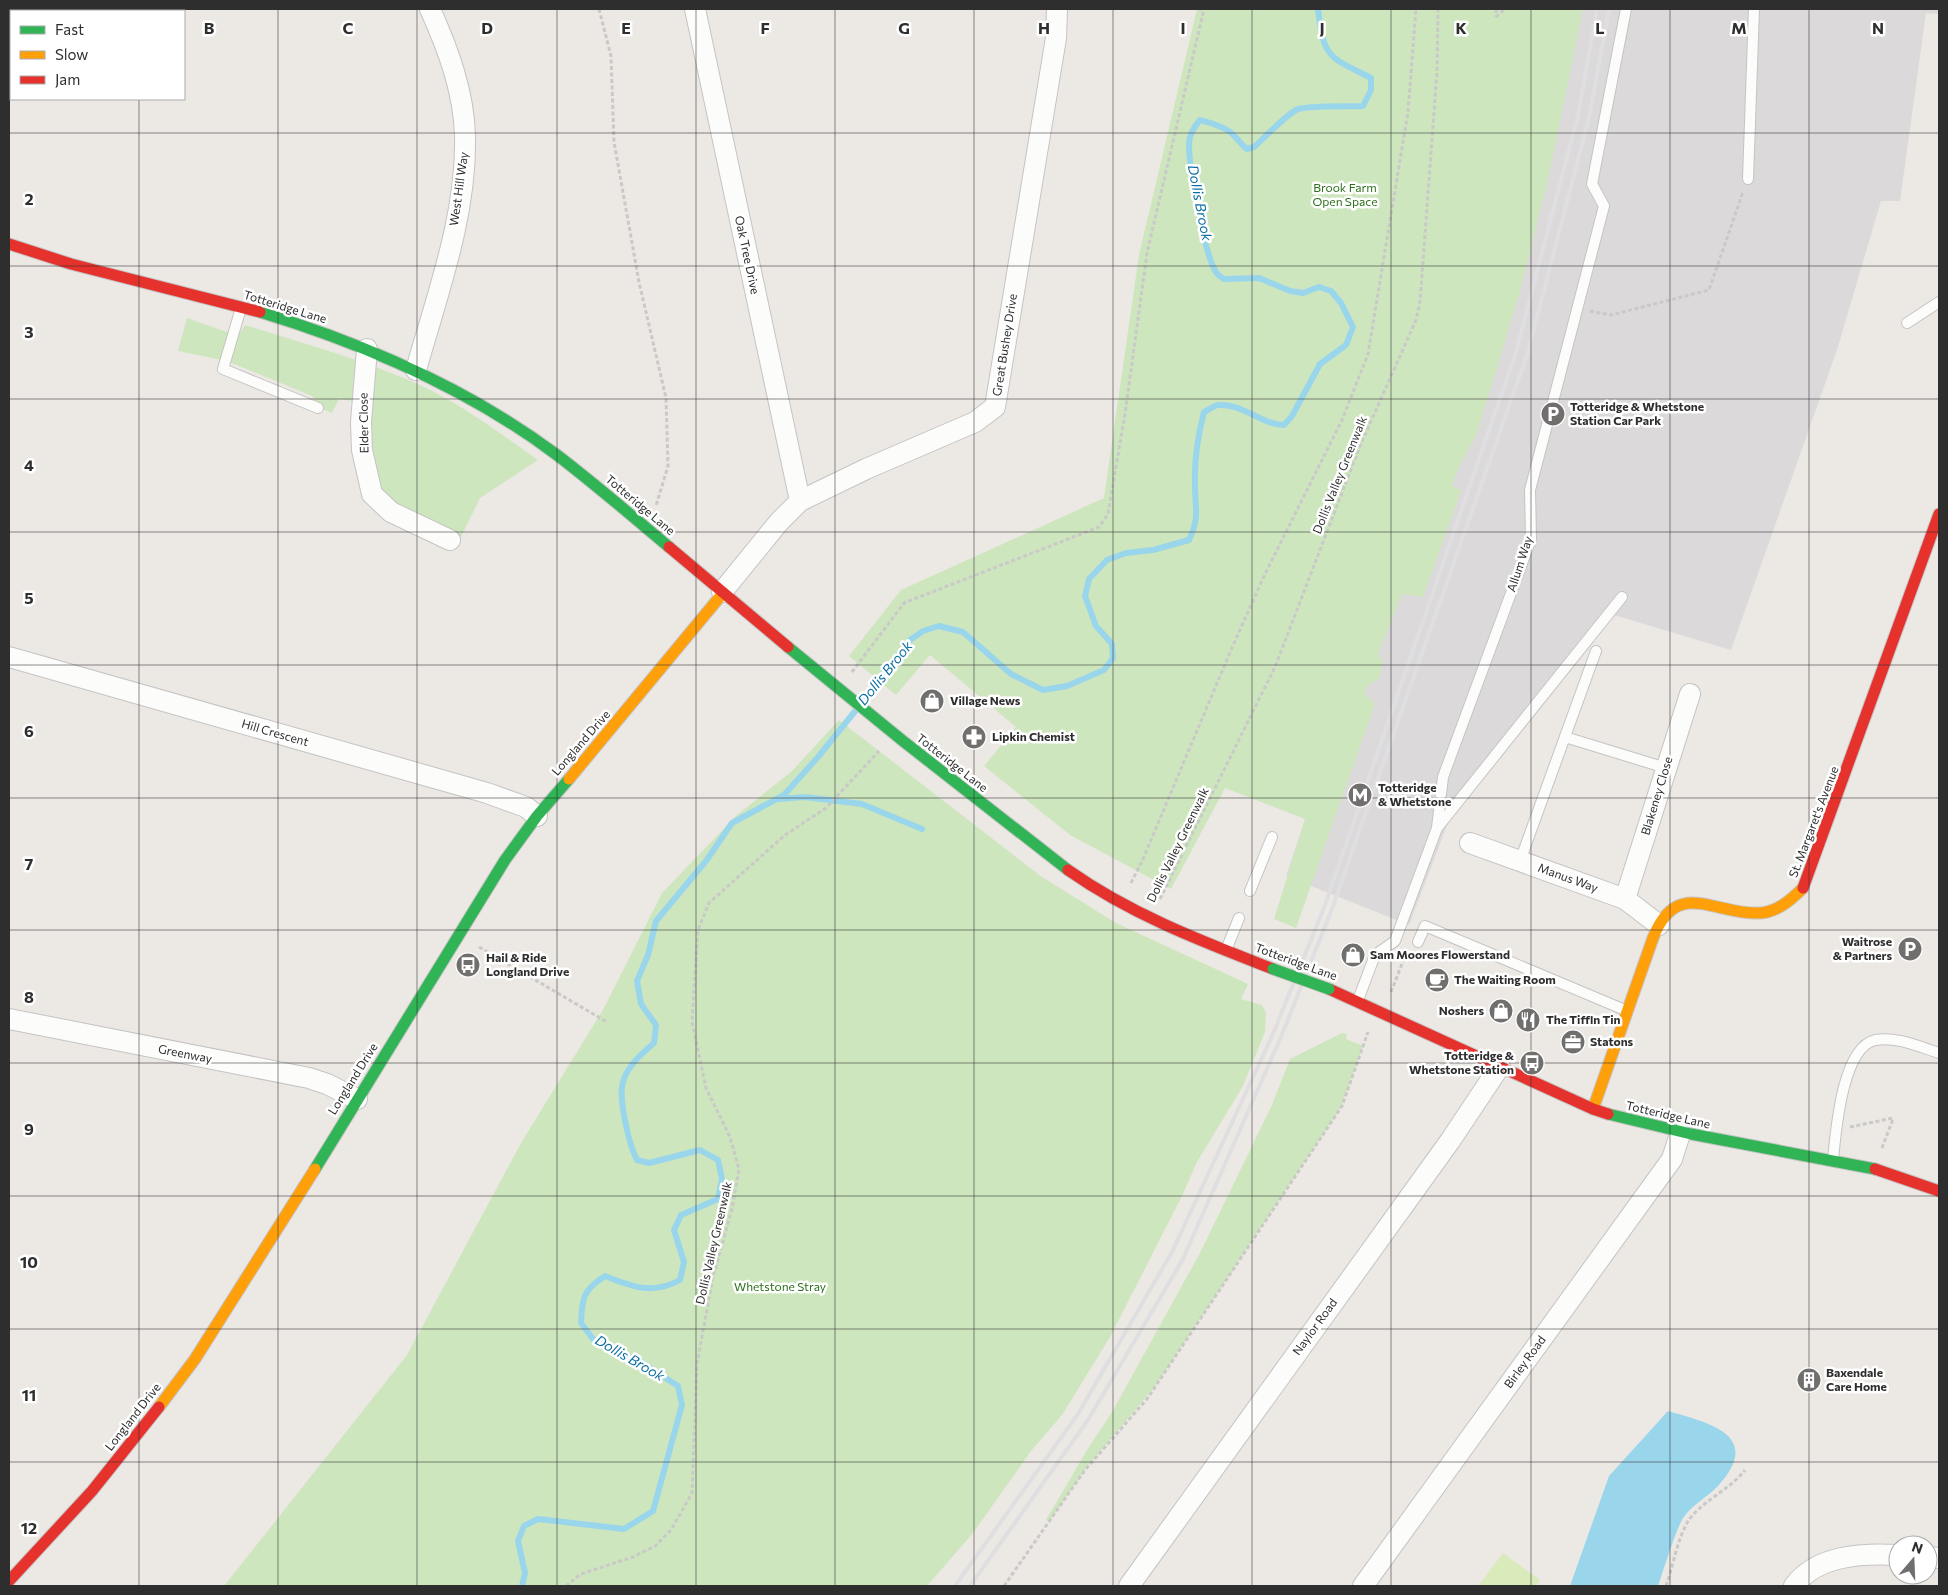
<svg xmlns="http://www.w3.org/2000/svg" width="1948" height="1595" viewBox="0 0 1948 1595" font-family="Commissioner,sans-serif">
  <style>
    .industrial { fill: #dcd9db }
    .green { fill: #cee6be }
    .pitch { fill: #d9eabb }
    .water { fill: #99d6ec }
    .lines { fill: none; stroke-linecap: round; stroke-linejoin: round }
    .stream { stroke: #99d6ec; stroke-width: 6 }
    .lane-casing { stroke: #c5c4c5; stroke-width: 12 }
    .street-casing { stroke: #c5c4c5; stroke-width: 22 }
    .fast-casing { stroke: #c5c4c5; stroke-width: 13 }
    .slow-casing { stroke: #c5c4c5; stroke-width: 13 }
    .jam-casing { stroke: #c5c4c5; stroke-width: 13 }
    .path { stroke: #c9c9c8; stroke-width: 3; stroke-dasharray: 4 2.5; stroke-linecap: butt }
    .lane { stroke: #fcfcfb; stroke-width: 10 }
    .street { stroke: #fcfcfb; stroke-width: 20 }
    .fast { stroke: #30b455; stroke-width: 11 }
    .slow { stroke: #ff9f0a; stroke-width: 11 }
    .jam { stroke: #e5322d; stroke-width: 11 }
    .rail { stroke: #dfdfe1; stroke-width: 4 }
    .fast-bridge-casing { stroke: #c6c5c4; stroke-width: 13; stroke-linecap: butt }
    .fast-bridge { stroke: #30b455; stroke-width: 11 }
    .grid { fill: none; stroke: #2e2e2e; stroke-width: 1; stroke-opacity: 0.55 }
    .labels { text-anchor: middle; stroke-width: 5; stroke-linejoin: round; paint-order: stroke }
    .park-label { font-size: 12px; fill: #2c6e1b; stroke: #fff }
    .street-label { font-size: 12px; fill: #2e2e2e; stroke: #fff }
    .poi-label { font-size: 12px; font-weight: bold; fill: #2e2e2e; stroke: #fff; text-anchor: start }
    .water-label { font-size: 14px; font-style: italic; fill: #0d6fa3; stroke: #fff }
    .grid-label { font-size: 16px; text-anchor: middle; font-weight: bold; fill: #2e2e2e; stroke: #fff; stroke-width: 5; stroke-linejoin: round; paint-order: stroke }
  </style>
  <rect width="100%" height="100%" fill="#ece8e4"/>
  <polygon class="industrial" points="1577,9 1939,9 1939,14 1926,13 1900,201 1881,201 1837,350 1731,650 1614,615 1454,807 1409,925 1286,876"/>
  <g class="green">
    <polygon points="1197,9 1583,9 1547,184 1519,295 1476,436 1461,462 1452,485 1461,491 1423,597 1402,594 1378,654 1383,662 1379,679 1368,685 1365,694 1375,704 1296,928 1274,919 1305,819 1225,788 1171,889 1070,835 984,766 1016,727 930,655 896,695 849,656 901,590 1104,498 1139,255"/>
    <path d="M187 318 238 336 245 325C304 344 365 360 422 386 463 405 501 434 538 460L480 498 461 537 395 508 379 489 354 401 339 399 332 413 322 409 312 396 227 361 178 351Z"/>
    <polygon points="839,720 1042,877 1116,923 1248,984 1241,999 1262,1005 1266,1013 1265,1032 1243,1086 1197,1162 1182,1196 1110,1337 1062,1415 1031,1451 973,1533 927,1586 224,1586 407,1355 521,1143 604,1008 662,893 737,815 792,771"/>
    <polygon points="1342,1033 1347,1034 1346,1039 1363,1046 1341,1107 1153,1389 1085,1469 1049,1522 1046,1520 1087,1450 1112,1412 1200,1253 1271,1107 1290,1059"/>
  </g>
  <polygon class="pitch" points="1503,1553 1540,1580 1536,1586 1478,1586"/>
  <path class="water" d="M1668 1411C1709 1423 1765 1435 1717 1487 1707 1497 1691 1506 1683 1518 1675 1532 1664 1569 1658 1586H1570L1609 1476Z"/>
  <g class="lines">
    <g class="stream">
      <path d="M863 700 910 640 923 631 939 626 963 632 1011 674 1043 690 1067 686 1104 670 1113 658 1112 644 1096 626 1085 596 1089 579 1107 560 1126 553 1153 550 1189 540C1200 516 1195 510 1195 486 1194 462 1198 435 1204 412 1209 410 1214 405 1219 405 1242 403 1262 425 1284 425L1292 416 1320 364 1346 345 1353 327 1341 303 1331 291 1319 287 1303 293 1290 291 1259 278 1224 279C1221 277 1217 275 1216 272 1204 254 1189 167 1189 144 1189 135 1194 127 1200 120 1210 123 1221 125 1230 132 1237 137 1240 144 1247 149L1254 147C1264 138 1285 116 1296 110 1305 105 1349 107 1363 106L1371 90V78C1328 56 1324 59 1318 9"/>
      <polyline points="779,799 805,797 862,804 922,829"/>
      <path d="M522 1586 525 1573 518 1541 524 1526 538 1519 624 1529 653 1511 682 1405 678 1386 641 1362 593 1339 581 1323C582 1298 583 1290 605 1276 633 1287 653 1295 680 1280L684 1262 674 1230 681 1215 718 1199 722 1179 718 1160 700 1150 649 1163 637 1160C629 1145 620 1104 622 1087 624 1069 641 1054 654 1043L656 1025 641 1004 637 981 648 955 656 921 706 861 732 823 784 795 818 757 856 710"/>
    </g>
    <defs>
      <g id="lane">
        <polyline points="1748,179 1754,9"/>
        <polyline points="241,308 223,369 318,408"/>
        <polyline points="1907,323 1939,302"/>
        <polyline points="1565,737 1666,768"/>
        <polyline points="1437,828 1622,597"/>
        <polyline points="1520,861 1596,651"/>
        <polyline points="1250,891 1272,837"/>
        <polyline points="1418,942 1425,926 1625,1010"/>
        <polyline points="1226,950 1239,918"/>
        <polyline points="1358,1000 1375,955 1395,941 1437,828 1443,777 1531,539 1530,490 1604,206 1592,184 1626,9"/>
        <path d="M1833 1159C1836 1131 1842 1048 1875 1040 1896 1036 1920 1047 1939 1053"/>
      </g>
      <g id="street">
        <polyline points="695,9 800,501"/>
        <polyline points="367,349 361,422 362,450 372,494 391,512 450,540"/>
        <path d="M416 370C437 295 467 215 465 136 464 92 448 49 430 9"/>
        <polyline points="722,592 779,522 800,501 866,469 975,422 995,407 1056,38 1057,9"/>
        <polyline points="9,657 487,793 526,807 537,816"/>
        <polyline points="1470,843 1625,899 1659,925"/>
        <polyline points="1625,899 1690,694"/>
        <polyline points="9,1019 309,1078 327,1084 357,1099"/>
        <polyline points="1928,1557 1939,1558"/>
        <polyline points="1129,1586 1450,1141 1500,1066"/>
        <polyline points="1363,1586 1672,1159 1680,1134"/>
        <path d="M1794 1586C1817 1555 1862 1553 1898 1555"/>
      </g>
      <g id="fast">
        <path d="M260 312C365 344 469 389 557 455 595 484 632 516 669 547"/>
        <polyline points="788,647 903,741 1068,870"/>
        <polyline points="1608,1114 1691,1134 1875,1169"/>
        <polyline points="315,1169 505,860 537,816 569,779"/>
      </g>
      <g id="slow">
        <polyline points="569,779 723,593"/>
        <path d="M1593 1109 1653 938C1677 876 1716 916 1760 913 1777 912 1791 900 1803 888"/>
        <polyline points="159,1407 195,1359 315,1169"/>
      </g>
      <g id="jam">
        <polyline points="9,244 71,264 260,312"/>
        <polyline points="669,547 788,647"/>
        <path d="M1068 870C1132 915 1201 941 1273 969"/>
        <polyline points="1803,888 1939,514"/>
        <polyline points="1329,989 1593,1109 1608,1114"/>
        <polyline points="1875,1169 1939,1191"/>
        <polyline points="9,1581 92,1491 159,1407"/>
      </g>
    </defs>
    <use href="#lane" class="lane-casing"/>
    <use href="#street" class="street-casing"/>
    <use href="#fast" class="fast-casing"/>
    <use href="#slow" class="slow-casing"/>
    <use href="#jam" class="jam-casing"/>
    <g class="path">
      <polyline points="599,9 611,56 614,142 639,282 666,398 668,466 656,506"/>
      <polyline points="1496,9 1496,17"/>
      <polyline points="1496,17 1505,9"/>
      <polyline points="1590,311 1611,315 1709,290 1743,192"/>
      <polyline points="852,672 904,603 1099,527 1108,514 1125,414 1147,253 1204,9"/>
      <polyline points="1131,883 1143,859 1231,650 1265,574 1342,420 1368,354 1408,112 1416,9"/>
      <polyline points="1160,899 1275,667 1360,446 1416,320 1420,302 1437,72 1438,9"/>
      <polyline points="479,947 607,1022"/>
      <polyline points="1391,992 1407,951"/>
      <polyline points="1850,1127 1893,1118"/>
      <polyline points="1882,1148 1893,1119"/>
      <polyline points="566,1586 581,1574 633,1557 655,1546 671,1530 692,1493 697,1364 713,1277 732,1209 739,1169 730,1137 706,1088 692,1022 698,930 709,903 785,835 826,808 879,751"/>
      <polyline points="1004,1586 1085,1470 1147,1399 1342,1106 1368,1032"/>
      <path d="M1666 1586C1673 1566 1677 1541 1687 1523 1697 1504 1731 1489 1745 1470"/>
    </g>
    <use href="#lane" class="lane"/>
    <use href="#street" class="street"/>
    <use href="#fast" class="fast"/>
    <use href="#slow" class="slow"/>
    <use href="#jam" class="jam"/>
    <g class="rail">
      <polyline points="955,1586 1078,1414 1172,1252 1273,1034 1325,905 1516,352 1578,115 1597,9"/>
      <polyline points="970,1586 1088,1420 1183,1259 1281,1037 1332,909 1527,355 1589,118 1609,9"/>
    </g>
    <defs>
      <polyline id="fast-bridge" points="1273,969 1329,989"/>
    </defs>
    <use href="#fast-bridge" class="fast-bridge-casing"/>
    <use href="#fast-bridge" class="fast-bridge"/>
  </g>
  <path class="grid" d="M139 9V11M278 9V1586M417 9V1586M557 9V1586M696 9V1586M835 9V1586M974 9V1586M1113 9V1586M1252 9V1586M1391 9V1586M1531 9V1586M1670 9V1586M1809 9V1586M139 99V1586M9 133H1939M9 266H1939M9 399H1939M9 532H1939M9 665H1939M9 798H1939M9 930H1939M9 1063H1939M9 1196H1939M9 1329H1939M9 1462H1939"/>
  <defs>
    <symbol id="parking-disc" viewBox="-11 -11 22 22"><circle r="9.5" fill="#706f6e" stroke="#fff"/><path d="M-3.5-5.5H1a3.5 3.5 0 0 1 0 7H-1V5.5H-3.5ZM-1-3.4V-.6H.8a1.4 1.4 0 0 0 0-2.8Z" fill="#fff"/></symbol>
    <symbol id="shop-disc" viewBox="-11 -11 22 22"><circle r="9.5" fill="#706f6e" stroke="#fff"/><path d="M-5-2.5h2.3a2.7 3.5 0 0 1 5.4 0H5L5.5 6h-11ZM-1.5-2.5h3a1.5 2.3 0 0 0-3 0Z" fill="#fff"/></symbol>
    <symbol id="pharmacy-disc" viewBox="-11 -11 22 22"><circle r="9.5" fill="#706f6e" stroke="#fff"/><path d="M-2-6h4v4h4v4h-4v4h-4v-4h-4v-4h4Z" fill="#fff"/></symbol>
    <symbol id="metro-disc" viewBox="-11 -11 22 22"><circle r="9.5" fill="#706f6e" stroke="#fff"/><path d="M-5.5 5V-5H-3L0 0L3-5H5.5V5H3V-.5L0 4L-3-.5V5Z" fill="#fff"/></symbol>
    <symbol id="bus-disc" viewBox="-11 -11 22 22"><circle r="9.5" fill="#706f6e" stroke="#fff"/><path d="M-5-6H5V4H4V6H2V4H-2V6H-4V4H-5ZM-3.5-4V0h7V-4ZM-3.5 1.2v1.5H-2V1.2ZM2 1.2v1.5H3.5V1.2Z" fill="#fff"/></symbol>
    <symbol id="cafe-disc" viewBox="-11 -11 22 22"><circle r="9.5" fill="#706f6e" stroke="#fff"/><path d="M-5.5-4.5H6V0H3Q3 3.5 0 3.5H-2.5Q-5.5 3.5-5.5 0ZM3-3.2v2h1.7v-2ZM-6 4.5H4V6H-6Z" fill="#fff"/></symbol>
    <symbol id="restaurant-disc" viewBox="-11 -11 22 22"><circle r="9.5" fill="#706f6e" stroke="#fff"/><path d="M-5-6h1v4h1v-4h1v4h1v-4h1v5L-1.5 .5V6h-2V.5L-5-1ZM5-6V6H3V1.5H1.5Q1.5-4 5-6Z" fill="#fff"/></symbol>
    <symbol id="office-disc" viewBox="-11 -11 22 22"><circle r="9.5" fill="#706f6e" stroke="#fff"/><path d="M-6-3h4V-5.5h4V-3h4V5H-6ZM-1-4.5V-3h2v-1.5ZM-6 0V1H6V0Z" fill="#fff"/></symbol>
    <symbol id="building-disc" viewBox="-11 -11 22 22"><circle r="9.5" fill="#706f6e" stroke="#fff"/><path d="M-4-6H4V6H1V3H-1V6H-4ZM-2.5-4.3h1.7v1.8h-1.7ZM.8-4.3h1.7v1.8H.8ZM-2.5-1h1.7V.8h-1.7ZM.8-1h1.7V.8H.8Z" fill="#fff"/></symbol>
  </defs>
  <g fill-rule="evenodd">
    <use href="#parking-disc" x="1539" y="400" width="28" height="28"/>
    <use href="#shop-disc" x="918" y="687" width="28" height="28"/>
    <use href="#pharmacy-disc" x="960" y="723" width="28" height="28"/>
    <use href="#metro-disc" x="1346" y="781" width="28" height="28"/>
    <use href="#parking-disc" x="1896" y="935" width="28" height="28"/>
    <use href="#shop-disc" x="1339" y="941" width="28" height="28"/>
    <use href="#bus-disc" x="454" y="951" width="28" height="28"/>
    <use href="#cafe-disc" x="1423" y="966" width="28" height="28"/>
    <use href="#shop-disc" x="1487" y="997" width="28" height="28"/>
    <use href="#restaurant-disc" x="1514" y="1006" width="28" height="28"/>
    <use href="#office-disc" x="1559" y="1028" width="28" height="28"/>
    <use href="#bus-disc" x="1518" y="1049" width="28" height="28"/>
    <use href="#building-disc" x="1795" y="1366" width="28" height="28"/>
  </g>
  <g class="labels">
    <g class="park-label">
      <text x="1345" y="192">Brook Farm<tspan x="1345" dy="14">Open Space</tspan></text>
      <text x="780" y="1291">Whetstone Stray</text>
    </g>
    <g class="street-label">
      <text transform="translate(459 189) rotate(-82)" y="4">West Hill Way</text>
      <text transform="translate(747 255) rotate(78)" y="4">Oak Tree Drive</text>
      <text transform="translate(285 307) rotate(17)" y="4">Totteridge Lane</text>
      <text transform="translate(1005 345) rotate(-81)" y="4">Great Bushey Drive</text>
      <text transform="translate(364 423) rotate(-91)" y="4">Elder Close</text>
      <text transform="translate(1340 475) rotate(-68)" y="4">Dollis Valley Greenwalk</text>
      <text transform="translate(640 505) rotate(40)" y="4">Totteridge Lane</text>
      <text transform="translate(1520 564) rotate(-72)" y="4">Allum Way</text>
      <text transform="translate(275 733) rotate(16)" y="4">Hill Crescent</text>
      <text transform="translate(581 743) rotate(-49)" y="4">Longland Drive</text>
      <text transform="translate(952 763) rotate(38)" y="4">Totteridge Lane</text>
      <text transform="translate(1657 796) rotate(-73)" y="4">Blakeney Close</text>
      <text transform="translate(1814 822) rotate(-69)" y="4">St. Margaret's Avenue</text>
      <text transform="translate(1178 845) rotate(-64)" y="4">Dollis Valley Greenwalk</text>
      <text transform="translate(1568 878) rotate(20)" y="4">Manus Way</text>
      <text transform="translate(1296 962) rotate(20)" y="4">Totteridge Lane</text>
      <text transform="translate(185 1054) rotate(11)" y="4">Greenway</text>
      <text transform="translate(353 1079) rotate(-58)" y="4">Longland Drive</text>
      <text transform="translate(1668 1115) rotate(13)" y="4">Totteridge Lane</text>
      <text transform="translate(714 1243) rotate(-77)" y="4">Dollis Valley Greenwalk</text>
      <text transform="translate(1315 1327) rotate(-54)" y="4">Naylor Road</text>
      <text transform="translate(1525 1362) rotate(-54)" y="4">Birley Road</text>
      <text transform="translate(133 1417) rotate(-52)" y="4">Longland Drive</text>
    </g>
    <g class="poi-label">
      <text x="1570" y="411">Totteridge &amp; Whetstone<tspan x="1570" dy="14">Station Car Park</tspan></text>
      <text x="950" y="705">Village News</text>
      <text x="992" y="741">Lipkin Chemist</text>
      <text x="1378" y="792">Totteridge<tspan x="1378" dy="14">&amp; Whetstone</tspan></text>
      <text x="1892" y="946" text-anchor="end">Waitrose<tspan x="1892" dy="14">&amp; Partners</tspan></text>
      <text x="1370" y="959">Sam Moores Flowerstand</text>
      <text x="486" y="962">Hail &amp; Ride<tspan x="486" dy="14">Longland Drive</tspan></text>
      <text x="1454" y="984">The Waiting Room</text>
      <text x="1484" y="1015" text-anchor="end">Noshers</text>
      <text x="1546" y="1024">The Tiffin Tin</text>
      <text x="1590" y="1046">Statons</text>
      <text x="1514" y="1060" text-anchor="end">Totteridge &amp;<tspan x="1514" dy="14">Whetstone Station</tspan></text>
      <text x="1826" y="1377">Baxendale<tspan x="1826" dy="14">Care Home</tspan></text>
    </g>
    <g class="water-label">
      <text transform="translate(1200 203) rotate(79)" y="5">Dollis Brook</text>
      <text transform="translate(885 673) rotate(-51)" y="5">Dollis Brook</text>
      <text transform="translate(630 1358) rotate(30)" y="5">Dollis Brook</text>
    </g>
  </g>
  <g class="grid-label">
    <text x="209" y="34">B</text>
    <text x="348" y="34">C</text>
    <text x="487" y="34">D</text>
    <text x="626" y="34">E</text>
    <text x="765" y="34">F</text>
    <text x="904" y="34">G</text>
    <text x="1044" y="34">H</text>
    <text x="1183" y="34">I</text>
    <text x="1322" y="34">J</text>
    <text x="1461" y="34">K</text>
    <text x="1600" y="34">L</text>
    <text x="1739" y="34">M</text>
    <text x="1878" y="34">N</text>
    <text x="29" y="205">2</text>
    <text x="29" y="338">3</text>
    <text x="29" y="471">4</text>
    <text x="29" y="604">5</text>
    <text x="29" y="737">6</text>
    <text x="29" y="870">7</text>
    <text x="29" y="1003">8</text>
    <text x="29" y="1135">9</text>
    <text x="29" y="1268">10</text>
    <text x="29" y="1401">11</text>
    <text x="29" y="1534">12</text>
  </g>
  <rect width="1948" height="1595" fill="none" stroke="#2e2e2e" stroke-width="20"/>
  <rect x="10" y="10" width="175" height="90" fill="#ffffff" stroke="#ababab"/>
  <rect x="20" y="26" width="25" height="8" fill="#30b455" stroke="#ababab"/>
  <text x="55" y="35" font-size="15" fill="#2e2e2e">Fast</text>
  <rect x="20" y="51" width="25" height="8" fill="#ff9f0a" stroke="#ababab"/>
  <text x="55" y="60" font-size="15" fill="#2e2e2e">Slow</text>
  <rect x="20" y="76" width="25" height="8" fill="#e5322d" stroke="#ababab"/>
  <text x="55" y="85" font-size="15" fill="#2e2e2e">Jam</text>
  <g transform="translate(1913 1560) rotate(19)"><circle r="24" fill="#ffffff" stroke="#ababab"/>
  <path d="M0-4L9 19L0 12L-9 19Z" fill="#706f6e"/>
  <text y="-8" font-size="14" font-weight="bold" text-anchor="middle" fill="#2e2e2e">N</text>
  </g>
</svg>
